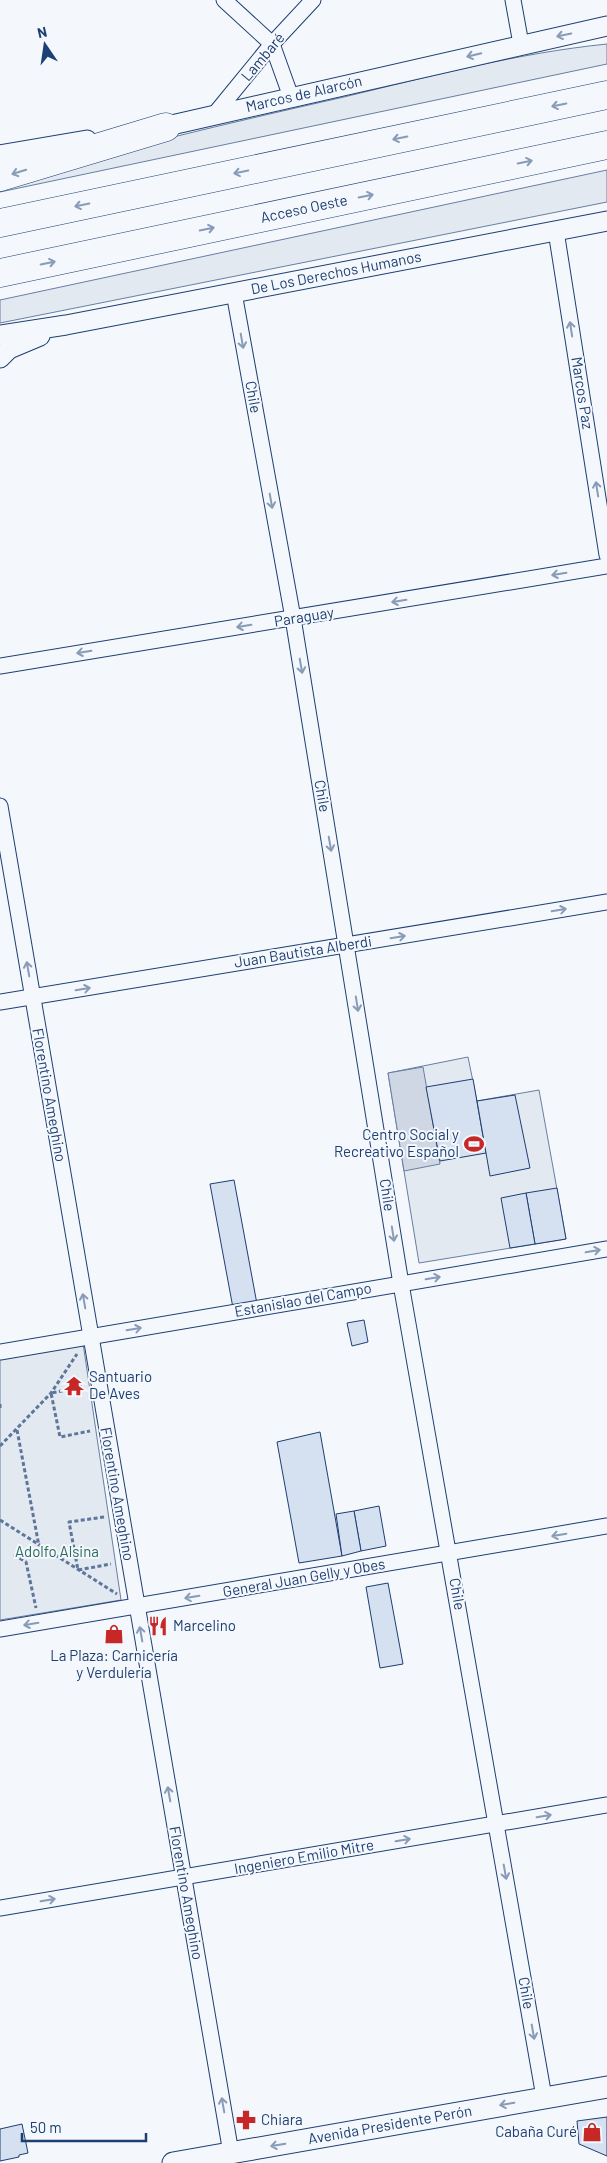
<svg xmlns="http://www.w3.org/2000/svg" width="607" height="2163" viewBox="0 0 607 2163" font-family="Barlow,sans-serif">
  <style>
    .green { fill: #e3e9f0; stroke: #687fa3 }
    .water { fill: #cfd7e4; stroke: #687fa3 }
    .building { fill: #d5e0f0; stroke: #1d3f73 }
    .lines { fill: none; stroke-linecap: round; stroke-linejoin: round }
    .minor-casing { stroke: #1d3f73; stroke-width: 17 }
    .tertiary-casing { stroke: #1d3f73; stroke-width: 21 }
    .secondary-casing { stroke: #1d3f73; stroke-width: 23 }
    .motorway-casing { stroke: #1d3f73; stroke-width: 29 }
    .path { stroke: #5e769c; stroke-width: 3; stroke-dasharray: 4 2.5; stroke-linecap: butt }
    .minor { stroke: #f4f7fb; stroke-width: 15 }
    .tertiary { stroke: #f4f7fb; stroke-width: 19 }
    .secondary { stroke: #f4f7fb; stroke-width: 21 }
    .motorway { stroke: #f4f7fb; stroke-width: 28 }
    .oneway { stroke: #889bb7 }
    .labels { text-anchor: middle; stroke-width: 4; stroke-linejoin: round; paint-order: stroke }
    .street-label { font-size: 15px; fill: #1d3f73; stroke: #f4f7fb }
    .poi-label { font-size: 15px; fill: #1d3f73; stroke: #f4f7fb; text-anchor: start }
    .park-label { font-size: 15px; fill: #2c6c60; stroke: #f4f7fb }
  </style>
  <rect width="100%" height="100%" fill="#f4f7fb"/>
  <g class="green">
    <path d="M607 44V64L0 192V184C113 150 229 123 344 97 431 76 518 53 607 44Z"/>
    <polygon points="607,170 607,202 0,323 0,300"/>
    <polygon points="468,1057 477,1101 539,1090 566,1239 419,1263 388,1073"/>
    <polygon points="83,1343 121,1600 0,1620 0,1358"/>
  </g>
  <polygon class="water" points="423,1067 440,1164 404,1171 388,1073"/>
  <g class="building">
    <polygon points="473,1079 486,1153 440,1161 426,1087"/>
    <polygon points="515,1095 530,1168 490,1176 477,1101"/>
    <polygon points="234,1180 257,1304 233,1308 210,1184"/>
    <polygon points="557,1188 566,1239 535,1244 526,1193"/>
    <polygon points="526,1193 535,1244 510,1248 501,1198"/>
    <polygon points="364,1320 368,1342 352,1346 347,1323"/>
    <polygon points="320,1432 342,1556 299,1563 277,1442"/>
    <polygon points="379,1506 386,1546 361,1551 354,1511"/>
    <polygon points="354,1511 361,1551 342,1556 336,1514"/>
    <polygon points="388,1583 403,1664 380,1668 366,1587"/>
    <polygon points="607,2117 607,2156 579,2144 577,2121"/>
    <polygon points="22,2124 28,2153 19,2155 19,2157 0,2161 0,2129"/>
  </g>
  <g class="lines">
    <defs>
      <g id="minor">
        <polyline points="224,0 272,44 291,97"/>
        <polyline points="513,0 521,44"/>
        <polyline points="214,115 272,44 313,0"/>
        <polyline points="556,231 607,555"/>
        <polyline points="234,293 293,618 401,1284 544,2097"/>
        <polyline points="0,666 607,566"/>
        <polyline points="0,806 231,2153"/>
        <polyline points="0,1002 607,902"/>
        <polyline points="0,1352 607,1249"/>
        <polyline points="0,1629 607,1526"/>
        <polyline points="0,1908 607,1805"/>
      </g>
      <g id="tertiary">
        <polyline points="154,129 607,26"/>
        <polyline points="0,155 87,140"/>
        <polyline points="0,335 66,325 607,221"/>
        <polyline points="0,358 9,349 40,336"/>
      </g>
      <polyline id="secondary" points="173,2163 607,2087"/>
      <g id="motorway">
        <polyline points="0,177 166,127"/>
        <polyline points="0,223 607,95"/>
        <polyline points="0,273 607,145"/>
      </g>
    </defs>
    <use href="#minor" class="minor-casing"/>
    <use href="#tertiary" class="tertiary-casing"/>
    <use href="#secondary" class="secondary-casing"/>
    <use href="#motorway" class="motorway-casing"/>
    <g class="path">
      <polyline points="82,1387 51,1393 60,1437 90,1431"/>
      <polyline points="0,1404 0,1410"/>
      <polyline points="17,1430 39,1546"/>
      <polyline points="0,1446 51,1393 77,1354"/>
      <polyline points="104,1517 69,1522 78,1570 111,1564"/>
      <polyline points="0,1520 117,1594"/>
      <polyline points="14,1555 26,1562 36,1608"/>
    </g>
    <use href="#minor" class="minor"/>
    <use href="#tertiary" class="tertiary"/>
    <use href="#secondary" class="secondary"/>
    <use href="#motorway" class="motorway"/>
  </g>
  <defs><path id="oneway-shaft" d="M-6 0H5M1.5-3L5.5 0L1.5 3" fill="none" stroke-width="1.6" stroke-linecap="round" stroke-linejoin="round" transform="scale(1.25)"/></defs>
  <g class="oneway">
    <use href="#oneway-shaft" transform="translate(564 35) rotate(168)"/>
    <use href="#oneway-shaft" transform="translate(474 55) rotate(167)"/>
    <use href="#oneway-shaft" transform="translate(559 105) rotate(168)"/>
    <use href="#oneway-shaft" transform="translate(400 138) rotate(168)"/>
    <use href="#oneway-shaft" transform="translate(525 162) rotate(-12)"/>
    <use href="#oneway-shaft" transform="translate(19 172) rotate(163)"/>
    <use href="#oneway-shaft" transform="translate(241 172) rotate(168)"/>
    <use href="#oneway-shaft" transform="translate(366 196) rotate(-12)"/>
    <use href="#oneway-shaft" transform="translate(82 205) rotate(168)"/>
    <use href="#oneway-shaft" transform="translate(207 229) rotate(-12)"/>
    <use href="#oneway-shaft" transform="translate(48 263) rotate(-12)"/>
    <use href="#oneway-shaft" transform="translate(571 329) rotate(-99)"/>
    <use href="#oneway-shaft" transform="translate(242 341) rotate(80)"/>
    <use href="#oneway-shaft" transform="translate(597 489) rotate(-99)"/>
    <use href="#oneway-shaft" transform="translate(271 501) rotate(80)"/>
    <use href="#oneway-shaft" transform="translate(559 574) rotate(171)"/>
    <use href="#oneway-shaft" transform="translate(399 601) rotate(171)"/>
    <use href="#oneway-shaft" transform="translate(244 626) rotate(171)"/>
    <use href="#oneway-shaft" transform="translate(84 652) rotate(171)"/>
    <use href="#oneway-shaft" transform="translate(301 666) rotate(80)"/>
    <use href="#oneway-shaft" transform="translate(330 844) rotate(80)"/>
    <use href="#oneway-shaft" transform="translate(559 910) rotate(-9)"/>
    <use href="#oneway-shaft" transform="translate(398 937) rotate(-9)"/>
    <use href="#oneway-shaft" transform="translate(28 969) rotate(-100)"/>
    <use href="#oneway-shaft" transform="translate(83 989) rotate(-9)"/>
    <use href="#oneway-shaft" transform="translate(357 1004) rotate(81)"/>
    <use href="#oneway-shaft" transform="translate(393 1234) rotate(81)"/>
    <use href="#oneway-shaft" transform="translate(593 1251) rotate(-10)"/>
    <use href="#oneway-shaft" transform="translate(433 1278) rotate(-10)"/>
    <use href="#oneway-shaft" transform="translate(84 1301) rotate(-100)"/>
    <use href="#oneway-shaft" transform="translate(134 1329) rotate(-9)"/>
    <use href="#oneway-shaft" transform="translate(559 1535) rotate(170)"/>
    <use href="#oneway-shaft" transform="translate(192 1597) rotate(170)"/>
    <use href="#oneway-shaft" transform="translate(31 1624) rotate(171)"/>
    <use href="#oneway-shaft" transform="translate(141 1634) rotate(-100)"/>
    <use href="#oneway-shaft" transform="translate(169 1794) rotate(-100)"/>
    <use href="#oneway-shaft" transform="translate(544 1816) rotate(-10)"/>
    <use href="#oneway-shaft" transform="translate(403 1840) rotate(-10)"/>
    <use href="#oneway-shaft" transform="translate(505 1872) rotate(80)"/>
    <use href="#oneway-shaft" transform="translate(48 1900) rotate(-10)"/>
    <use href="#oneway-shaft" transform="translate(533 2032) rotate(80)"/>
    <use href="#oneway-shaft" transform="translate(507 2104) rotate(170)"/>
    <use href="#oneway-shaft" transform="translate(223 2105) rotate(-100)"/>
    <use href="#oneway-shaft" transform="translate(278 2145) rotate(170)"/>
  </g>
  <defs>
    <symbol id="stadium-bare" viewBox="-9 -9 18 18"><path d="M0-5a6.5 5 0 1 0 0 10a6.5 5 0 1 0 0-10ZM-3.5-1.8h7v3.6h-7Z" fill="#c62828" stroke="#f4f7fb" stroke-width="2.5" paint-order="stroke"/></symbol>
    <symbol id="temple-bare" viewBox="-9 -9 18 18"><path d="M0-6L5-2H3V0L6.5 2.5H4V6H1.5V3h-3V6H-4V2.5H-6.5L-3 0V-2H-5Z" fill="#c62828" stroke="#f4f7fb" stroke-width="2.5" paint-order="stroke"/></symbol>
    <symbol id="restaurant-bare" viewBox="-9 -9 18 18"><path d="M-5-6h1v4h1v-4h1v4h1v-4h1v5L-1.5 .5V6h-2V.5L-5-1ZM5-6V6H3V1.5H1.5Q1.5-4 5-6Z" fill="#c62828" stroke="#f4f7fb" stroke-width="2.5" paint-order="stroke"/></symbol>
    <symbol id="shop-bare" viewBox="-9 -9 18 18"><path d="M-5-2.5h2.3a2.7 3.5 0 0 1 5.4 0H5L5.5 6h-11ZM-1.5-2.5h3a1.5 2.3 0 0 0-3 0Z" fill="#c62828" stroke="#f4f7fb" stroke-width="2.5" paint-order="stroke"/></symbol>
    <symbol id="pharmacy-bare" viewBox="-9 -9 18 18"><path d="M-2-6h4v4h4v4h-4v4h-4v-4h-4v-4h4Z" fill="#c62828" stroke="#f4f7fb" stroke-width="2.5" paint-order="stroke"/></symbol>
  </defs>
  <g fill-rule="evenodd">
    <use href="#stadium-bare" x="460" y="1130" width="28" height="28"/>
    <use href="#temple-bare" x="60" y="1372" width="28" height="28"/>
    <use href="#restaurant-bare" x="144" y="1612" width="28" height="28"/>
    <use href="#shop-bare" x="100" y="1620" width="28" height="28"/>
    <use href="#pharmacy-bare" x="232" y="2106" width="28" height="28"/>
    <use href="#shop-bare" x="578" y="2118" width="28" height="28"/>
  </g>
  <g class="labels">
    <g class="street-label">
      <text transform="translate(263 57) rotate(-50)" y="5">Lambaré</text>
      <text transform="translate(304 94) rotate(-13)" y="5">Marcos de Alarcón</text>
      <text transform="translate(304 209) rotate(-12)" y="5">Acceso Oeste</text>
      <text transform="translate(336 273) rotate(-11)" y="5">De Los Derechos Humanos</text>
      <text transform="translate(582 393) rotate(81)" y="5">Marcos Paz</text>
      <text transform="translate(253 397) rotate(80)" y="5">Chile</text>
      <text transform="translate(304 617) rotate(-9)" y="5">Paraguay</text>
      <text transform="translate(322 796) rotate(80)" y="5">Chile</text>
      <text transform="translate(303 952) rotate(-9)" y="5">Juan Bautista Alberdi</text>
      <text transform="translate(49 1095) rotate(80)" y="5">Florentino Ameghino</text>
      <text transform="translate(387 1195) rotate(81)" y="5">Chile</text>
      <text transform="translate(303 1300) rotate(-10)" y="5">Estanislao del Campo</text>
      <text transform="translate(117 1494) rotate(80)" y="5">Florentino Ameghino</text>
      <text transform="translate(304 1578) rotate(-10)" y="5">General Juan Gelly y Obes</text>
      <text transform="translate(457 1594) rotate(80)" y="5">Chile</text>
      <text transform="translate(304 1857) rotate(-10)" y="5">Ingeniero Emilio Mitre</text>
      <text transform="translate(186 1893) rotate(80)" y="5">Florentino Ameghino</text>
      <text transform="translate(526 1993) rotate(80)" y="5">Chile</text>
      <text transform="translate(390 2125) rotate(-10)" y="5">Avenida Presidente Perón</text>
    </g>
    <g class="poi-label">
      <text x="459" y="1140" text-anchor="end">Centro Social y<tspan x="459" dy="17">Recreativo Español</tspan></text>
      <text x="89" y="1382">Santuario<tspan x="89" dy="17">De Aves</tspan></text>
      <text x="173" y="1631">Marcelino</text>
      <text x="114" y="1661" text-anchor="middle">La Plaza: Carnicería<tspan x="114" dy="17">y Verdulería</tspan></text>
      <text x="261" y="2125">Chiara</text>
      <text x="577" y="2137" text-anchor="end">Cabaña Curé</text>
    </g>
    <g class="park-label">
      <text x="57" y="1557">Adolfo Alsina</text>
    </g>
  </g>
  <g transform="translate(45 45) rotate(347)" stroke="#f4f7fb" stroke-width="4" paint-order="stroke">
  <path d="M0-4L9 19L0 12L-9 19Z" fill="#1d3f73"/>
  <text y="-8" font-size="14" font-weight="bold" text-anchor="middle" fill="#1d3f73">N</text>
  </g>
  <path d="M22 2133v8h124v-8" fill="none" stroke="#1d3f73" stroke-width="2.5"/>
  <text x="30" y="2133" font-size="15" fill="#1d3f73" stroke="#f4f7fb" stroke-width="4" paint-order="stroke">50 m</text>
</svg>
